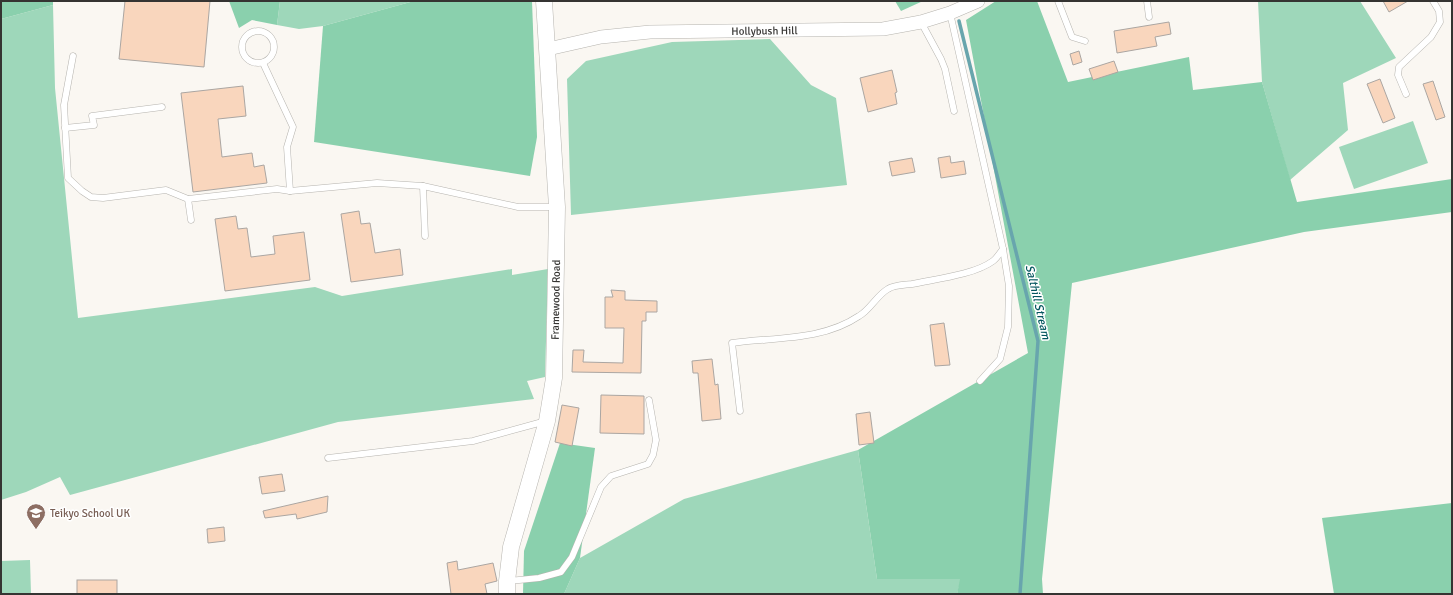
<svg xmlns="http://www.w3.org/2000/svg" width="1453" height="595" viewBox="0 0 1453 595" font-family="Signika,sans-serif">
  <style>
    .green { fill: #9ed7ba }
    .forest { fill: #8ad0ad }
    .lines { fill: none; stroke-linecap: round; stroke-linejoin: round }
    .stream { stroke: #68a5ad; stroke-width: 3.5 }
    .building { fill: #f9d6bd; stroke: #aba6a2 }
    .service-casing { stroke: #b6b4af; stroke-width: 7 }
    .minor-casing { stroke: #b6b4af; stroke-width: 14 }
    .tertiary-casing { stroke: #b6b4af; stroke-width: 17 }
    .service { stroke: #fff; stroke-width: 6 }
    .minor { stroke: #fff; stroke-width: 13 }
    .tertiary { stroke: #fff; stroke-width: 16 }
    .labels { text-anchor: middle; stroke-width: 3; stroke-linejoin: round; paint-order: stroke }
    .street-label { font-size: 11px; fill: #353432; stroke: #fff }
    .education-label { font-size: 11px; fill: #785e54; stroke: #fff; text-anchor: start }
    .water-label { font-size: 12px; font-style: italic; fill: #03555e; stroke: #fff }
  </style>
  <rect width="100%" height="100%" fill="#faf7f2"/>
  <g class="green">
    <polygon points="280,1 414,1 323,26 299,29 277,25"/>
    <polygon points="1258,1 1360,1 1396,58 1343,83 1348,130 1290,180 1262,82"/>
    <polygon points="53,5 55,88 78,318 315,287 342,296 512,269 512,275 548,269 545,377 527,381 534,399 338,422 70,495 60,477 26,492 1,500 1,19"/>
    <polygon points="770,39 811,85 836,98 847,185 571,215 567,79 586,61 672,42"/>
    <polygon points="1413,121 1428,163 1354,189 1339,147"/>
    <polygon points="858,450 877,579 961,579 957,594 564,594 580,558 684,499"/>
    <polygon points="30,560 31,594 1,594 1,561"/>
  </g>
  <g class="forest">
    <polygon points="1,1 53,1 53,5 1,19"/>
    <polygon points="229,1 280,1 277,25 252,20 239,28"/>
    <polygon points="414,1 532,1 537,137 530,176 314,142 323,26"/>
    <polygon points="895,1 923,1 901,11"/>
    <polygon points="996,1 1037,1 1068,82 1189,57 1193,90 1262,82 1297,202 1452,179 1452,212 1304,232 1072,283 1042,579 1043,594 957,594 960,579 877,579 858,450 1028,353 966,20"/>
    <polygon points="560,443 595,448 580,558 564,594 523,594 524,551"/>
    <polygon points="1452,503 1452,594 1334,594 1322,518"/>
  </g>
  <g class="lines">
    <polyline class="stream" points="959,21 1038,341 1020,594"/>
  </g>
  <g class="building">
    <polygon points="125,1 210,1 204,67 119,59"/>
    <polygon points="1383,1 1408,1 1389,12"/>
    <polygon points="1169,22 1171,34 1155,37 1157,46 1117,53 1114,31"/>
    <polygon points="1079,51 1082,62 1073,65 1070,54"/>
    <polygon points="1114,61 1118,72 1093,80 1089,69"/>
    <polygon points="892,70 897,92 895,93 897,104 868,112 860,78"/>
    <polygon points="1380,79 1395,118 1383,123 1367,84"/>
    <polygon points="1433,81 1445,117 1436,120 1423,84"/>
    <polygon points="243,86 246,116 218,119 222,157 252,153 254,167 264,165 267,183 193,192 181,93"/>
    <polygon points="950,156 951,163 964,161 966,174 941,178 938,158"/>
    <polygon points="912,158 915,172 892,176 889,162"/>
    <polygon points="359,211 361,224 370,223 375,253 400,249 403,275 351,282 341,214"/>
    <polygon points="236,216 238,229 247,228 251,257 275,254 273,236 304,232 310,280 225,291 215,219"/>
    <polygon points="611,290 625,291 625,300 657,301 657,312 646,312 646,321 642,321 641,373 572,372 573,350 584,350 583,362 623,363 624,328 605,328 605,297 613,297"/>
    <polygon points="944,323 950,365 935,366 930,325"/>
    <polygon points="712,359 715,385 718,384 721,419 702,421 698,373 693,373 692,361"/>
    <polygon points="601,395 644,396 644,434 600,433"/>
    <polygon points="562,405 579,408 572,446 555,442"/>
    <polygon points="870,412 874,443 859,445 856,414"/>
    <polygon points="282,474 285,491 262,494 259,477"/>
    <polygon points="328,496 327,512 297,519 296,514 265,518 263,511"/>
    <polygon points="224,527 225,541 208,543 207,529"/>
    <polygon points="457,561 458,570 493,563 497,581 485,584 487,594 451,594 447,563"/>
    <rect x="77" y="580" width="40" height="14"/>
  </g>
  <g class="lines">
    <defs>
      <g id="service">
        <polyline points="1058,1 1072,37 1085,41"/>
        <polyline points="1147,1 1149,17"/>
        <polyline points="950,13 1003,249 1009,286 1008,327 1000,359 980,381"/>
        <polyline points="921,22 941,59 945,69 954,111"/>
        <circle cx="258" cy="47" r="16"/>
        <polyline points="73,56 64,105 68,178 82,191 91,197 103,198 166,190 188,199 277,189 290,191 377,183 423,186 518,207 555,207"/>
        <polyline points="263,63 293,127 287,147 290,191"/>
        <polyline points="1406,94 1398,75 1399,67 1431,37 1440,22 1439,11 1433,1"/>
        <polyline points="65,128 94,125 92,116 162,107"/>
        <polyline points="423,186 425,236"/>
        <polyline points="188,199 191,220"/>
        <path d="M740 411 732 343C775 337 822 341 859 316 870 310 877 295 888 289 894 285 905 285 912 284 935 279 974 275 993 261 997 258 1000 253 1003 249"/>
        <polyline points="328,458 473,441 546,421"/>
        <polyline points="509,581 539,578 561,572 572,557 601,487 611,476 648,464 653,455 656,440 649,400"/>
      </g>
      <g id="minor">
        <path id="s1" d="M548 49 601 37 650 32 883 29 921 22 950 13 978 1"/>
      </g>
      <g id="tertiary">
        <path id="s2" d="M507 594V581L511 547 547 421 554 378 557 207 544 1"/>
      </g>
    </defs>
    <use href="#service" class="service-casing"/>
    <use href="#minor" class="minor-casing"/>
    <use href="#tertiary" class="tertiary-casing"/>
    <use href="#service" class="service"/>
    <use href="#minor" class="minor"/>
    <use href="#tertiary" class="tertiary"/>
  </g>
  <defs>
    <symbol id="school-pin" viewBox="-11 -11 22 30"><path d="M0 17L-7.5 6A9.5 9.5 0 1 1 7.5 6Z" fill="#8d6e63" stroke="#fff"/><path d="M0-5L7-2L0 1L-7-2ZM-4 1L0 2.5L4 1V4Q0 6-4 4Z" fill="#fff"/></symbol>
  </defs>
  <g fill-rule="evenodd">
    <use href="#school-pin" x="25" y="502" width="22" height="30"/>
  </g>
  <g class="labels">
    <g class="street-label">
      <text dy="4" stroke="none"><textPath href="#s1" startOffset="218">Hollybush Hill</textPath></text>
      <text dy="4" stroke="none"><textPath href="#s2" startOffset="300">Framewood Road</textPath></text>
    </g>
    <g class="education-label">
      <text x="50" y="517">Teikyo School UK</text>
    </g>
    <g class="water-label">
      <text transform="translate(1038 302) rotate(77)" y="4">Salthill Stream</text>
    </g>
  </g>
  <rect width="1453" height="595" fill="none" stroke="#353432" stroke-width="4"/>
</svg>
